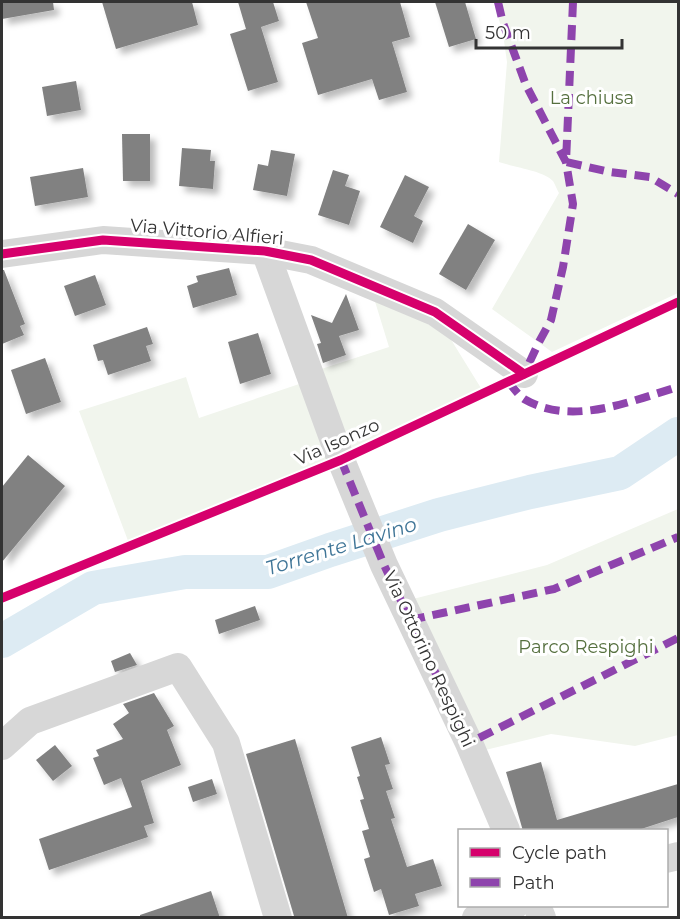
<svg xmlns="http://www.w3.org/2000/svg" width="680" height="919" viewBox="0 0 680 919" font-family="Montserrat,sans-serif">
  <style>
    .green { fill: #f1f5ed }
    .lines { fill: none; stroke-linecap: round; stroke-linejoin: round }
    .river { stroke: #ddebf3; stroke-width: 34 }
    .building { fill: #818181; filter: url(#shadow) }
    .minor { stroke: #d7d7d7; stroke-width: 28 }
    .quiet { stroke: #8e44ad; stroke-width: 8; stroke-dasharray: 15 8; stroke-linecap: butt }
    .cycleway-casing { stroke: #fff; stroke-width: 13 }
    .cycleway { stroke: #d6006c; stroke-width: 9 }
    .labels { text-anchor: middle; stroke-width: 6; stroke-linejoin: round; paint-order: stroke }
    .park-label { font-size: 18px; fill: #56703f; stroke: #fff }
    .street-label { font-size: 18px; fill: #333; stroke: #fff }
    .water-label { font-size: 20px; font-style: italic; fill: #3f7597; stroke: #fff }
  </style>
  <defs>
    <filter id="shadow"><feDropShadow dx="5.5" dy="5.5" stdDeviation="3" flood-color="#0004"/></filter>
  </defs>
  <rect width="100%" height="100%" fill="#fff"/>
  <g class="green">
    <path d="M494 2H678V293L552 352 492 309 559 193C557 190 555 184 553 181 545 171 513 167 499 162L507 62 503 34Z"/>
    <polygon points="373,295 398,305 450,338 484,393 341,460 130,546 79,411 186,377 199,418 311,380 309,373 389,347"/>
    <polygon points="678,509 678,735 635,746 551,734 473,753 401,602 547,565"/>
  </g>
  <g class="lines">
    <polyline class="river" points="2,641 93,588 185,572 268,572 330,550 439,515 530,492 620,473 678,434"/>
  </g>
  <g class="building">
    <polygon points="2,2 53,2 54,10 2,19"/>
    <polygon points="102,2 192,2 198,25 116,49"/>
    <polygon points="238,2 273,2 279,21 261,27 278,82 248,91 230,34 246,29"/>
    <polygon points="306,2 400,2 410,37 392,42 407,92 379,100 372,79 318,95 302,43 318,38"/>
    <polygon points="435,2 465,2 476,39 449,47"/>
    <polygon points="76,81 81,110 47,116 42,87"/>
    <polygon points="122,134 150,134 150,181 123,181"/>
    <polygon points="182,148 211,150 210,161 215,161 213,189 179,186"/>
    <polygon points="271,150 295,154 287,196 253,190 258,164 268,166"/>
    <polygon points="83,168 88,197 35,206 30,177"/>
    <polygon points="333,170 349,175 345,186 360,191 349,225 318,215"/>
    <polygon points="405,175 429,187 414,216 423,221 413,243 380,227"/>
    <polygon points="468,224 495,240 466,290 439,274"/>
    <polygon points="229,268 237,295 193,308 187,286 198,282 196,276"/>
    <polygon points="2,270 4,270 25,324 20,326 24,335 2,344"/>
    <polygon points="95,275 106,305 75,316 64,286"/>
    <polygon points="346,294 359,330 339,336 346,355 323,363 317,344 321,343 311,315 332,323"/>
    <polygon points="147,327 153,344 146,346 151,361 108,375 103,360 98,361 93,345"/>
    <polygon points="258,333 271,374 240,384 228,342"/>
    <polygon points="45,358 61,402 26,414 11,370"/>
    <polygon points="28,455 65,486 2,562 2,487"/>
    <polygon points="255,606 260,620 219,634 215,620"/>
    <polygon points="130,653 137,665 115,672 111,661"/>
    <polygon points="154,693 174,726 167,730 181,765 141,781 154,823 144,826 148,837 49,870 39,839 132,807 121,778 104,785 93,758 99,756 96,750 123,739 113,724 129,713 123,704"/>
    <polygon points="381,737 390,764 385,765 393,789 386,791 395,818 391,819 407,867 433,859 442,886 415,894 419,906 389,915 381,889 374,892 364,859 370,857 362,831 369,829 360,800 364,799 357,777 360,776 351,747"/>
    <polygon points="295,739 348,918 294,916 246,754"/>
    <polygon points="55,745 72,766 53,781 36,760"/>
    <polygon points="541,762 557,820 678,784 678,817 635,831 523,831 506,772"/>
    <polygon points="212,779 217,794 193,802 188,787"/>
    <polygon points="211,891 220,918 140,918 140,915"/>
  </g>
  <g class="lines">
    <g class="minor">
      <polyline points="265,251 341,460 384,565 469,743 506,830"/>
      <polyline points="2,254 103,240 265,251 311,260 435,312 524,374"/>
      <polyline points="2,746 30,721 178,667 226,743 278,918"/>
      <polyline points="666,859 678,856"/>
      <polyline points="537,906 542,918"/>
      <polyline points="476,918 514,906"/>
    </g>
    <g class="quiet">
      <polyline points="498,2 503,23 526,85 566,162 573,204 563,267 551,320 539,342 524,374"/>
      <polyline points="573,2 566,162 610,172 650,177 678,194"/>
      <path d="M508 382C513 387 518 395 524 399 572 427 630 401 678 387"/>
      <polyline points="341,460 384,565 469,743 678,638"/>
      <polyline points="410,620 554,589 678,537"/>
    </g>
    <defs>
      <g id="cycleway">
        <polyline points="2,254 103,240 265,251 311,260 435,312 524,374"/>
        <polyline points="2,598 341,460 678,302"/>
      </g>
    </defs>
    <use href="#cycleway" class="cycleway-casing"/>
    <use href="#cycleway" class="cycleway"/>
  </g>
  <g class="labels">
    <g class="park-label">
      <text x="592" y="104">La chiusa</text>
      <text x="586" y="653">Parco Respighi</text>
    </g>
    <g class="street-label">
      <text transform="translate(207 232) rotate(5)" y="6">Via Vittorio Alfieri</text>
      <text transform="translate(337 442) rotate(-24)" y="6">Via Isonzo</text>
      <text transform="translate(429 659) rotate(65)" y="6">Via Ottorino Respighi</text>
    </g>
    <g class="water-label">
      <text transform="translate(341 546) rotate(-17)" y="7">Torrente Lavino</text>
    </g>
  </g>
  <rect width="680" height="919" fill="none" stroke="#333333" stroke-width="6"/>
  <rect x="458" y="829" width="210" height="78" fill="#ffffff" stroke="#adadad" stroke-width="1.5"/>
  <rect x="470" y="848" width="30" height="9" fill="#d6006c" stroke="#adadad" stroke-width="1.5"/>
  <text x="512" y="859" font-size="18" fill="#333333">Cycle path</text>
  <rect x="470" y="878" width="30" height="9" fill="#8e44ad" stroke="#adadad" stroke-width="1.5"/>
  <text x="512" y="889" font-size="18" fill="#333333">Path</text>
  <path d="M476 39v9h146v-9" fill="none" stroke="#333333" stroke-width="3"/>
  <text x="485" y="39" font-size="18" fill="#333333" stroke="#ffffff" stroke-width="4.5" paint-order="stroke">50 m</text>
</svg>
